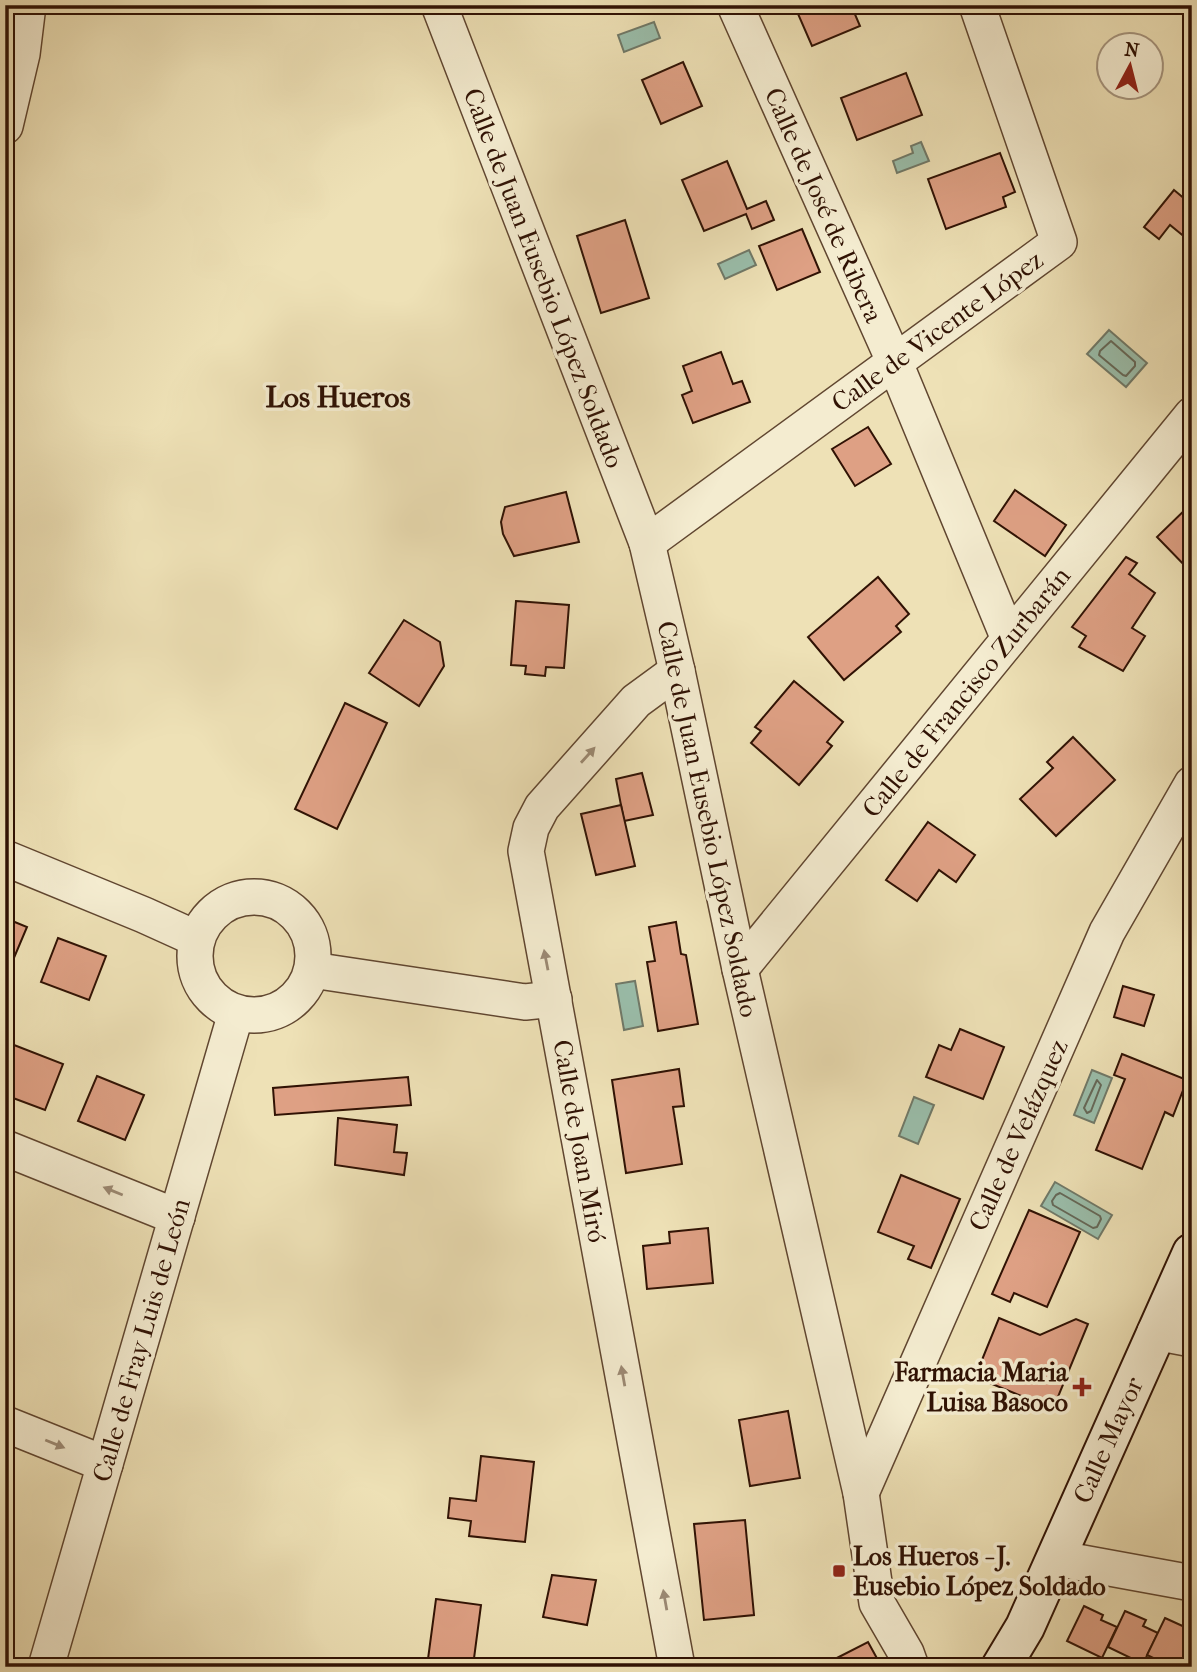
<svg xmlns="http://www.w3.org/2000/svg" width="1197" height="1672" viewBox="0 0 1197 1672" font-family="'IM FELL French Canon',serif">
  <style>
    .water { fill: #9abeab; stroke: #707968; stroke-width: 2 }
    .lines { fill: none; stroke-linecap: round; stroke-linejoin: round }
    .shore { stroke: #656858; stroke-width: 2 }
    .building { fill: #dea084; stroke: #301204; stroke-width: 2 }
    .street-casing { stroke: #604630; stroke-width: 38 }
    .secondary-casing { stroke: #301204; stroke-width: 42 }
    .street { stroke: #f4ecd0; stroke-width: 35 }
    .secondary { stroke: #f4ecd0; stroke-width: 38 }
    .oneway { fill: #9c8a74 }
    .poi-dot { fill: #8f2418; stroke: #f4ecd0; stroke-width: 2.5 }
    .labels { text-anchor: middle; stroke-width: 7; stroke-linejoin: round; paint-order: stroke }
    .street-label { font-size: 26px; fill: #301204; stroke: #f4ecd0 }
    .poi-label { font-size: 26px; font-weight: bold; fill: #301204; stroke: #f4ecd0; text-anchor: end }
    .quarter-label { font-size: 30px; font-weight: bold; fill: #301204; stroke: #f4ecd0 }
  </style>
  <rect width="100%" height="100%" fill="#eee1b6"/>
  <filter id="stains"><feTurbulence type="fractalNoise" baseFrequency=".00286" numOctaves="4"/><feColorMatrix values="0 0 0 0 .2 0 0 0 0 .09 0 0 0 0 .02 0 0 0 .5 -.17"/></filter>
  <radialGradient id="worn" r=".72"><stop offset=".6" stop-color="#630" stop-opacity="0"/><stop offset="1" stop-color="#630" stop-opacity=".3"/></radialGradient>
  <g class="water">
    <polygon points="654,22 660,38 624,52 618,35"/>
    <polygon points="921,142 929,161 897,173 893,161 913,153 911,146"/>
    <polygon points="749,250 756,265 725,279 718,264"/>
    <polygon points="1109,330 1147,363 1126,387 1087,354"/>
    <polygon points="635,981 643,1026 624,1030 616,984"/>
    <polygon points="1092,1070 1112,1078 1094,1123 1074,1115"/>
    <polygon points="914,1097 934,1105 918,1144 899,1136"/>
    <polygon points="1055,1182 1112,1215 1098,1239 1041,1206"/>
  </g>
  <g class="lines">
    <g class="shore">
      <polygon points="1111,341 1135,362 1135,366 1126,376 1123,375 1099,355 1100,351"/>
      <polygon points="1097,1080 1101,1085 1091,1111 1087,1113 1084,1108"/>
      <polygon points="1060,1193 1100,1216 1101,1219 1097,1227 1093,1228 1053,1205 1052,1201 1056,1195"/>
    </g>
  </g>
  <g class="building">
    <polygon points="799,5 851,5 860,26 812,46 795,7"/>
    <polygon points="683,62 702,106 661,124 642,80"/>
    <polygon points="906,73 922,115 857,140 841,98"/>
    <polygon points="1000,153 1015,192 1003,197 1006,207 946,229 928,179"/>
    <polygon points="727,161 747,209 766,201 774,220 752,229 746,214 704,231 682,180"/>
    <polygon points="1174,190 1192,205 1192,243 1170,225 1159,239 1144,227"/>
    <polygon points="625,220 649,298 601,313 577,236"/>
    <polygon points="802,229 820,272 777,290 759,246"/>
    <polygon points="721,352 733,384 742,381 750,402 693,423 682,395 692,391 683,366"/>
    <polygon points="868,427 891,464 855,486 832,449"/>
    <polygon points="1015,490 1066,525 1045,556 994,521"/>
    <polygon points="566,492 579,542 514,556 503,534 501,522 505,507"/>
    <polygon points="1192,503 1192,573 1157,537"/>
    <polygon points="1126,557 1137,563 1129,574 1155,593 1132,628 1145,636 1123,671 1079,647 1086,636 1072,627"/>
    <polygon points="878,577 909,614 896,626 901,632 844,680 808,637"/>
    <polygon points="516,601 569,605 564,668 546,667 545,676 525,674 526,666 511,665"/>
    <polygon points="404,620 440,642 444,666 419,706 369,673"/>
    <polygon points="794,681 843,722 827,742 832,746 799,785 751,743 761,731 755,727"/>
    <polygon points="345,703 387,723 337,829 295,809"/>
    <polygon points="1073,737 1115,780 1056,836 1020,799 1053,768 1047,762"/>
    <polygon points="642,773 653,815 624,821 616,779"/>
    <polygon points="621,805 635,866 596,875 581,814"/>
    <polygon points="928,822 975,855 956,882 939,870 917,901 886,880"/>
    <polygon points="5,918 27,927 8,972 5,971"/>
    <polygon points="676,922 681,954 686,955 698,1024 658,1031 647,962 655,961 649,927"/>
    <polygon points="58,938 106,956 89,1000 41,982"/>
    <polygon points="1123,986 1154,995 1144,1026 1114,1017"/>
    <polygon points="960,1029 1004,1047 983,1099 926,1077 939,1045 951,1050"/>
    <polygon points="14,1045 63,1064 45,1110 5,1095 5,1067"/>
    <polygon points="1122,1054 1187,1080 1173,1116 1165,1112 1142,1169 1096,1150 1125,1079 1114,1075"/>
    <polygon points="679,1069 684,1106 673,1107 682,1164 626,1173 612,1080"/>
    <polygon points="97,1076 144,1095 125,1140 78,1121"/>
    <polygon points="408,1077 411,1105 275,1115 273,1088"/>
    <polygon points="338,1118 397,1125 394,1152 407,1153 404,1175 335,1165"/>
    <polygon points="901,1175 960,1199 931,1268 908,1259 914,1246 878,1232"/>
    <polygon points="1029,1210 1080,1232 1047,1307 1014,1293 1010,1302 992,1294"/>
    <polygon points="708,1228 713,1283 647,1289 643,1246 670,1243 669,1232"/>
    <polygon points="999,1318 1040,1335 1076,1319 1088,1324 1053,1409 975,1377"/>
    <polygon points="788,1411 800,1478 750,1486 739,1420"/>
    <polygon points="481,1456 534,1462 525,1542 469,1536 471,1521 448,1518 450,1498 476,1501"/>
    <polygon points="745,1520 754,1615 704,1620 694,1524"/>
    <polygon points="552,1575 596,1580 587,1625 543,1617"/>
    <polygon points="436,1599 481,1605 473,1666 428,1659"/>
    <polygon points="1084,1606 1103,1615 1101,1620 1117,1627 1102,1658 1067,1641"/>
    <polygon points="1125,1611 1146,1620 1143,1626 1158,1633 1143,1664 1108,1647"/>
    <polygon points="1165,1618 1187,1628 1184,1633 1192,1637 1192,1654 1186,1667 1172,1667 1147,1655"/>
    <polygon points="868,1642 879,1662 883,1659 887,1667 832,1667 829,1662"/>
  </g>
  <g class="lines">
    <defs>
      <g id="street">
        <polyline points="439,5 647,543 677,671 740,969 861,1493 877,1603 906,1653 911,1667"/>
        <polyline points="735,5 895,363 1009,639"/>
        <polyline points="5,126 22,54 28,5"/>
        <polyline points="647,543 1059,242 977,5"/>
        <polyline points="677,671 636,701 542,807 531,828 526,851 677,1667"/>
        <polyline points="5,858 144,915 197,939"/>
        <circle cx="254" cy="956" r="59"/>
        <polyline points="740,969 1192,415"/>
        <polyline points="312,970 525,1002 554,999"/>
        <polyline points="5,1148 177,1217"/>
        <polyline points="1155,1332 1192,1339"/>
        <polyline points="5,1424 105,1464"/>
        <polyline points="861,1493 1107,932 1192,784"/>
        <polyline points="1055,1558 1192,1583"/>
        <polyline points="46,1667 236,1013"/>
      </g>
      <polyline id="secondary" points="1001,1667 1025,1627 1192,1253"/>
    </defs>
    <use href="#street" class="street-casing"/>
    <use href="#secondary" class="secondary-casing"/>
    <use href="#street" class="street"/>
    <use href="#secondary" class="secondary"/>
  </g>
  <defs><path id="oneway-solid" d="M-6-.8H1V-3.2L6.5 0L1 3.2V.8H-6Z" transform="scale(1.75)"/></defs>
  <g class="oneway">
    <use href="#oneway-solid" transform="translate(588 755) rotate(-48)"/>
    <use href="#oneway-solid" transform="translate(546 960) rotate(-101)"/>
    <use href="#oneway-solid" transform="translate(113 1191) rotate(-158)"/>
    <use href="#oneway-solid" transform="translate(623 1376) rotate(-100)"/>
    <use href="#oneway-solid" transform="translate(55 1444) rotate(22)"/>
    <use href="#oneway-solid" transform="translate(665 1600) rotate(-100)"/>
  </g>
  <g class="poi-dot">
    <path d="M1078.5 1376.5h7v7h7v7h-7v7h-7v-7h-7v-7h7z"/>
    <rect x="832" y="1564" width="14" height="14" rx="3.5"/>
  </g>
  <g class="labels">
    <g class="street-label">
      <text transform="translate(824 205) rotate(66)" y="9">Calle de José de Ribera</text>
      <text transform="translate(544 278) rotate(69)" y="9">Calle de Juan Eusebio López Soldado</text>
      <text transform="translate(937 331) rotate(-36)" y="9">Calle de Vicente López</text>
      <text transform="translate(966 692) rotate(-51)" y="9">Calle de Francisco Zurbarán</text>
      <text transform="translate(708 819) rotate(78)" y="9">Calle de Juan Eusebio López Soldado</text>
      <text transform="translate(1018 1135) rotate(-66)" y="9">Calle de Velázquez</text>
      <text transform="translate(580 1141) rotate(80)" y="9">Calle de Joan Miró</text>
      <text transform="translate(141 1340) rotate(-74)" y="9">Calle de Fray Luis de León</text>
      <text transform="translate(1108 1440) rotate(-66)" y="9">Calle Mayor</text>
    </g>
    <g class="poi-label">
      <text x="1068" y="1381">Farmacia Maria<tspan x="1068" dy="30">Luisa Basoco</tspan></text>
      <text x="853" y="1565" text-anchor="start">Los Hueros - J.<tspan x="853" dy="30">Eusebio López Soldado</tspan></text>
    </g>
    <g class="quarter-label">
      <text x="338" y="407">Los Hueros</text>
    </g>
  </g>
  <rect width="1197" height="1672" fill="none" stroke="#eee1b6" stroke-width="28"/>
  <rect x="7" y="7" width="1183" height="1658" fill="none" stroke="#301204" stroke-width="3.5"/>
  <rect x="14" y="14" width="1169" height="1644" fill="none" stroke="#301204" stroke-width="2"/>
  <g transform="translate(1130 66) rotate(7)"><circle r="33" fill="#f4ecd0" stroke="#a6957e" stroke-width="2"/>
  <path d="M0-5L12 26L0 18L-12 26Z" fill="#8f2418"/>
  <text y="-10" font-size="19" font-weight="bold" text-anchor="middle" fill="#301204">N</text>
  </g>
  <rect width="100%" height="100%" filter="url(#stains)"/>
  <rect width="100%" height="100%" fill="url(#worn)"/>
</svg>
